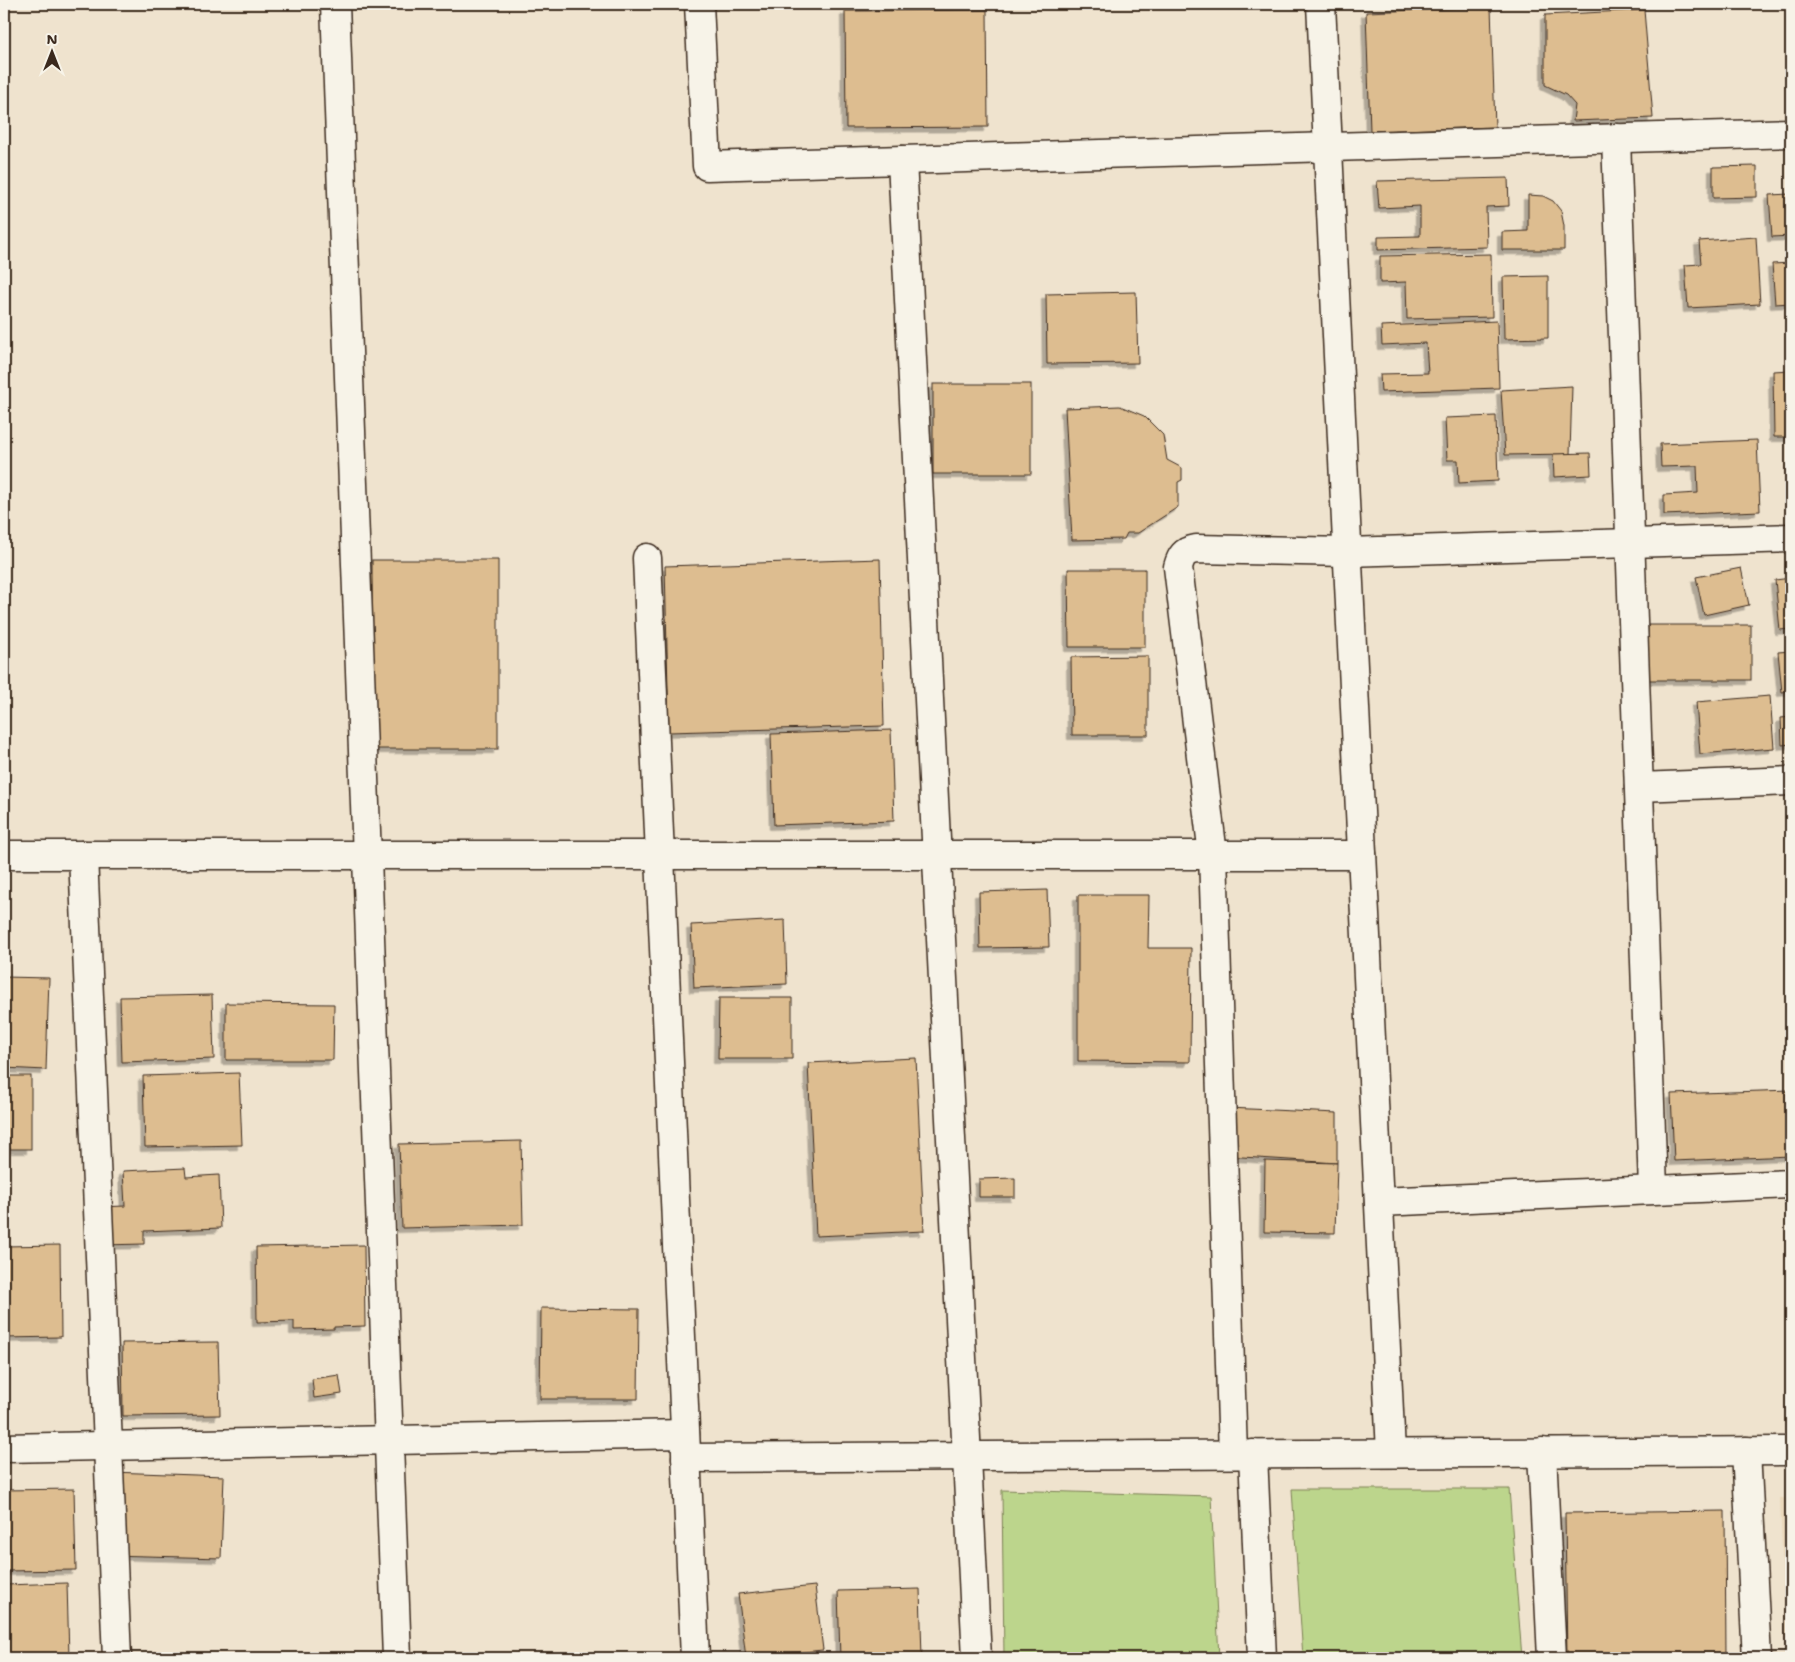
<svg xmlns="http://www.w3.org/2000/svg" width="1795" height="1662" viewBox="0 0 1795 1662" font-family="'Shantell Sans',sans-serif">
  <style>
    .built { fill: #ead8bb }
    .green { fill: #bcd58c; stroke: #7c8055 }
    .building { fill: #ddbd90; stroke: #3b2a1e; filter: url(#shadow) }
    .lines { fill: none; stroke-linecap: round; stroke-linejoin: round }
    .minor-casing { stroke: #3b2a1e; stroke-width: 31 }
    .minor { stroke: #f7f3e8; stroke-width: 28 }
  </style>
  <defs>
    <filter id="shadow"><feDropShadow dx="-4.5" dy="4.5" stdDeviation="0" flood-color="#0004"/></filter>
  </defs>
  <rect width="100%" height="100%" fill="#efe3ce"/>
  <filter id="ink" filterUnits="userSpaceOnUse"><feTurbulence type="fractalNoise" baseFrequency=".02" numOctaves="2"/><feDisplacementMap in="SourceGraphic" scale="10" xChannelSelector="R" yChannelSelector="G"/><feConvolveMatrix kernelMatrix="1 2 1 2 8 2 1 2 1" color-interpolation-filters="sRGB"/></filter>
  <g filter="url(#ink)">
    <polygon class="built" points="1780,1498 1791,1498 1791,1658 1786,1658"/>
    <g class="green">
      <polygon points="1292,1489 1509,1489 1522,1658 1303,1658"/>
      <polygon points="1002,1490 1211,1496 1219,1658 1004,1658"/>
    </g>
    <g class="building">
      <polygon points="1491,7 1495,127 1370,131 1366,12"/>
      <polygon points="987,10 988,127 846,128 845,11"/>
      <polygon points="1644,10 1653,118 1573,121 1575,105 1566,95 1545,85 1545,15"/>
      <polygon points="1757,166 1757,197 1713,198 1713,167"/>
      <polygon points="1508,178 1509,206 1486,207 1487,247 1378,250 1378,237 1420,236 1420,206 1379,208 1377,181"/>
      <polygon points="1791,194 1791,236 1772,237 1769,195"/>
      <polygon points="1528,195 1543,196 1553,201 1561,211 1564,226 1564,250 1502,250 1502,232 1528,231"/>
      <polygon points="1756,237 1760,304 1688,308 1685,265 1701,264 1699,241"/>
      <polygon points="1491,254 1492,317 1407,319 1406,282 1380,283 1380,256"/>
      <polygon points="1791,263 1791,303 1775,304 1772,264"/>
      <polygon points="1548,276 1548,338 1504,339 1503,277"/>
      <polygon points="1136,292 1138,363 1047,364 1046,294"/>
      <polygon points="1497,321 1499,388 1381,392 1380,374 1428,373 1426,343 1382,345 1381,326"/>
      <polygon points="1791,370 1791,437 1774,437 1773,371"/>
      <rect x="933" y="384" width="98" height="90"/>
      <polygon points="1572,386 1570,454 1505,455 1501,390"/>
      <polygon points="1120,406 1144,416 1163,435 1167,460 1182,468 1182,480 1178,482 1178,507 1138,533 1127,533 1124,539 1072,540 1065,408"/>
      <polygon points="1496,416 1498,481 1459,483 1458,460 1447,460 1445,418"/>
      <polygon points="1757,440 1760,511 1664,515 1664,495 1698,493 1697,466 1661,467 1660,444"/>
      <polygon points="1590,453 1591,475 1554,477 1553,454"/>
      <polygon points="880,559 884,726 669,732 665,566"/>
      <rect x="372" y="560" width="126" height="189"/>
      <polygon points="1741,568 1749,605 1704,615 1696,577"/>
      <polygon points="1068,569 1145,569 1145,647 1069,647"/>
      <polygon points="1791,578 1791,629 1780,630 1775,580"/>
      <rect x="1648" y="625" width="103" height="55"/>
      <polygon points="1791,651 1791,691 1782,692 1778,652"/>
      <polygon points="1148,656 1148,735 1072,735 1071,657"/>
      <polygon points="1770,696 1774,748 1700,754 1696,702"/>
      <polygon points="1791,717 1791,744 1782,745 1781,718"/>
      <polygon points="891,730 894,821 774,825 771,734"/>
      <polygon points="1047,890 1049,947 980,948 979,892"/>
      <polygon points="1078,895 1149,895 1148,948 1191,948 1190,1062 1078,1061"/>
      <polygon points="785,920 787,984 694,988 691,925"/>
      <polygon points="4,977 49,978 46,1070 4,1068"/>
      <polygon points="212,995 214,1059 122,1062 120,997"/>
      <polygon points="719,998 792,998 792,1059 718,1059"/>
      <polygon points="226,1003 334,1004 333,1060 226,1060"/>
      <polygon points="916,1058 924,1231 816,1236 808,1063"/>
      <polygon points="239,1073 242,1145 145,1147 143,1076"/>
      <rect x="4" y="1076" width="27" height="73"/>
      <polygon points="1791,1090 1791,1156 1674,1161 1671,1094"/>
      <polygon points="1228,1108 1337,1113 1337,1163 1226,1156"/>
      <polygon points="521,1141 523,1225 402,1228 399,1144"/>
      <polygon points="1265,1161 1337,1163 1335,1233 1264,1232"/>
      <polygon points="185,1168 186,1177 219,1175 221,1228 144,1231 144,1244 102,1245 100,1207 125,1206 123,1171"/>
      <polygon points="1015,1178 1015,1197 979,1197 979,1179"/>
      <polygon points="60,1245 61,1337 4,1338 4,1246"/>
      <polygon points="364,1245 365,1326 334,1327 334,1329 294,1330 294,1321 257,1322 256,1247"/>
      <polygon points="541,1308 639,1309 638,1399 540,1399"/>
      <polygon points="218,1342 220,1415 123,1416 122,1343"/>
      <polygon points="339,1375 342,1394 314,1398 312,1379"/>
      <polygon points="111,1472 224,1476 221,1558 109,1555"/>
      <polygon points="74,1489 76,1570 4,1571 4,1490"/>
      <polygon points="1725,1511 1726,1658 1567,1658 1565,1513"/>
      <polygon points="67,1583 69,1658 4,1658 4,1585"/>
      <polygon points="815,1586 823,1650 746,1658 738,1594"/>
      <polygon points="920,1589 922,1658 840,1658 838,1591"/>
    </g>
    <g class="lines">
      <defs>
        <g id="minor">
          <polyline points="335,4 397,1658"/>
          <polyline points="699,4 707,166 1791,133"/>
          <polyline points="1321,4 1391,1453"/>
          <polyline points="1616,138 1653,1189"/>
          <polyline points="902,160 977,1658"/>
          <polyline points="647,558 695,1658"/>
          <polyline points="1639,787 1791,781"/>
          <polyline points="4,855 1362,855"/>
          <polyline points="83,855 117,1658"/>
          <polyline points="1379,1202 1791,1184"/>
          <polyline points="4,1448 685,1434"/>
          <polyline points="1746,1451 1757,1658"/>
          <polyline points="1542,1452 1552,1658"/>
          <path d="M1233 1454 1213 855 1178 567C1181 556 1184 551 1196 549L1347 552 1791 538"/>
          <polyline points="1253,1454 1262,1658"/>
          <polyline points="686,1458 1791,1451"/>
        </g>
      </defs>
      <use href="#minor" class="minor-casing"/>
      <use href="#minor" class="minor"/>
    </g>
  </g>
  <rect width="1795" height="1662" fill="none" stroke="#f7f3e8" stroke-width="20"/>
  <rect x="10" y="10" width="1775" height="1642" fill="none" stroke="#3b2a1e" stroke-width="2" filter="url(#ink)"/>
  <g transform="translate(52 52)" stroke="#f7f3e8" stroke-width="4" paint-order="stroke">
  <path d="M0-4L9 19L0 12L-9 19Z" fill="#3b2a1e"/>
  <text y="-8" font-size="14" font-weight="bold" text-anchor="middle" fill="#3b2a1e">N</text>
  </g>
</svg>
